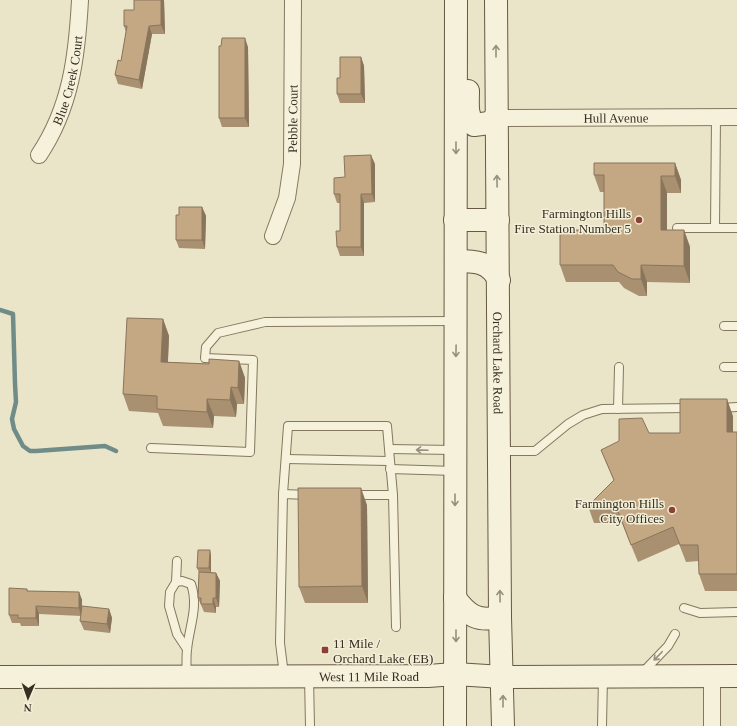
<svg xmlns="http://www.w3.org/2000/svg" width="737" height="726" viewBox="0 0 737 726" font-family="Georgia,serif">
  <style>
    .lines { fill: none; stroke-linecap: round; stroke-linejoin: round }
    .stream { stroke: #708c89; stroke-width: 4.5 }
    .lane-casing { stroke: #84785f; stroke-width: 10 }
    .street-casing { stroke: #84785f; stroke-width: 18 }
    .secondary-casing { stroke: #665942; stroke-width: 24 }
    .lane { stroke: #f5f1db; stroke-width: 8 }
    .street { stroke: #f5f1db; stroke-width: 16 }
    .secondary { stroke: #f5f1db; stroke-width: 22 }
    .wall { fill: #a99071 }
    .shaded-wall { fill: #89755c }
    .building { fill: #c4a783; stroke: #89755c }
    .oneway { stroke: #96907e }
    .poi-dot { fill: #8d4136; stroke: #f2eed7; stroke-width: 1.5 }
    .labels { text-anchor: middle; stroke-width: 3; stroke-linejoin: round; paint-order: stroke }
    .street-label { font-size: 13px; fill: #362e21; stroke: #f2eed7 }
    .poi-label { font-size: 13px; fill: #362e21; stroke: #f2eed7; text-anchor: end }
  </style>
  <rect width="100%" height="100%" fill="#eae5c9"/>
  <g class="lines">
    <polyline class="stream" points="0,310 13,314 15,384 16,402 12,419 14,429 23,446 30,451 36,451 105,446 116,451"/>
    <defs>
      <g id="lane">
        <polyline points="677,228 737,228"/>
        <polyline points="715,228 716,117"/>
        <polyline points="724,326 737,326"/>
        <polyline points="724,367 737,367"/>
        <polyline points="720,408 737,407"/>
        <polyline points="618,409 619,367"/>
        <polyline points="151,448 250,452 253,360 205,358 206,347 218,333 265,322 455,321"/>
        <polyline points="389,449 454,450"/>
        <polyline points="499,451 535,451 568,424 583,415 602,409 690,408"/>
        <polyline points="286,459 389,461"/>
        <polyline points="390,469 455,471"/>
        <polyline points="283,494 288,426 387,426 393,495 396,627"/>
        <polyline points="354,495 393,495"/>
        <polyline points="177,561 176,582 170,592 169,606 177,634 187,649"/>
        <path d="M176 582 182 581 191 584C199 607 189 627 187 650 186 658 187 667 186 675"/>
        <polyline points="684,608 700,613 737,612"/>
        <polyline points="642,673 668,646 675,634"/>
        <polyline points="284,675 280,643 283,494 309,495"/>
        <polyline points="309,677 310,726"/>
        <polyline points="602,726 603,677"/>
      </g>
      <g id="street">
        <path id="s1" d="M495 118 737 117"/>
        <path id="s2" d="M39 155C71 107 77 56 80 0"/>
        <path id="s3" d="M273 236 287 198 292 164 293 0"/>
        <polyline points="712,726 712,676"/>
      </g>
      <g id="secondary">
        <path id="s4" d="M496 0 500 617 503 726"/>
        <path d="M468 91C468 103 466 115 474 125L489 123 495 118"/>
        <polyline points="455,220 498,220"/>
        <path d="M456 261C475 261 489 261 499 280"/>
        <path d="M455 598C468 616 478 622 500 617"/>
        <path id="s5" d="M0 677 428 676 455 674 503 677 737 676"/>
        <polyline points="455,726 456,0"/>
      </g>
    </defs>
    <use href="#lane" class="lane-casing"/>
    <use href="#street" class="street-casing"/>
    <use href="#secondary" class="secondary-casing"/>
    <use href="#lane" class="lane"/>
    <use href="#street" class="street"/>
    <use href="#secondary" class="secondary"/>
  </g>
  <g class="wall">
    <polygon points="164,0 165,34 152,34 142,89 118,84 115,75 121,61 126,32 124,26 134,10"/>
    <polygon points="248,47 249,127 222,127 219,118"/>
    <polygon points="361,57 364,66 365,103 340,103 337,94 340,78"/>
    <polygon points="675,163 681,180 681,193 667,193 667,230 684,230 690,247 690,283 647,282 647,296 639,296 624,288 619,282 566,282 560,265 604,230 604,192 600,192 594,175"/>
    <polygon points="375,164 375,202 364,203 364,256 340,256 337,247 340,231 340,203 337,203 334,194 345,177"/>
    <polygon points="202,207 206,216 205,249 179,248 176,240 179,215"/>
    <polygon points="163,319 169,336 168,362 209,364 239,361 245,378 244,404 237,404 236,417 214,416 213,428 163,426 158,413 129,411 123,394"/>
    <polygon points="733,416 733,432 737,432 737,591 705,591 699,574 699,561 686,562 679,544 638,562 622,523 594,523 588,506 614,481 601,450 649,433 680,433"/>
    <polygon points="367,505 368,603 305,603 299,587"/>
    <polygon points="211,555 211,572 216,573 220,581 219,607 216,607 216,613 204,612 198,598 199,573 197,568"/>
    <polygon points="27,589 28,591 79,592 82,600 82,610 109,609 112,618 110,633 84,630 80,621 81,616 39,614 39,626 21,626 20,623 12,623 9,615"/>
  </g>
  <g class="shaded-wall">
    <polygon points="161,0 164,0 165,34 161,25"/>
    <polygon points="149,26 152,34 142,89 139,80"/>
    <polygon points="245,38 248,47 249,127 245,118"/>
    <polygon points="361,57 364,66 365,103 361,94"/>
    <polygon points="371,155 375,164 375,202 372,194"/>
    <polygon points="675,163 681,180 681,193 675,176"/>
    <polygon points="661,176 667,193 667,247 661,230"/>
    <polygon points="361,194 364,203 364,256 361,247"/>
    <polygon points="202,207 206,216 205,249 202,240"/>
    <polygon points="684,230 690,247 690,283 684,266"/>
    <polygon points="641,265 647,282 647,296 641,279"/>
    <polygon points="163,319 169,336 167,378 161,362"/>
    <polygon points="239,361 245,378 244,404 238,388"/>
    <polygon points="231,387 237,404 236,417 230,400"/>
    <polygon points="207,399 214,416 213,428 207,412"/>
    <polygon points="727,399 733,416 733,449 727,432"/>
    <polygon points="361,488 367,505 368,603 362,586"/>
    <polygon points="210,550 211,555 211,573 209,568"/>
    <polygon points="216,573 220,581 219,607 216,598"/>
    <polygon points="79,592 82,600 81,616 79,608"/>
    <polygon points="213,598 216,607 216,613 213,604"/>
    <polygon points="36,606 39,614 39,626 36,618"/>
    <polygon points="109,609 112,618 110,633 107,624"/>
  </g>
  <g class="building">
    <polygon points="134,0 161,0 161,25 149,26 139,80 115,75 118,60 121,61 127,26 124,26 124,10 134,10"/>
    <polygon points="222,38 245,38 245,118 219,118 219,46 221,46"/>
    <polygon points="340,57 361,57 361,94 337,94 337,78 340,78"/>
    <polygon points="371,155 372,194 361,194 361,247 337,247 336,231 340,231 340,194 334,194 334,178 345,177 344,156"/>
    <polygon points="594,163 675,163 675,176 661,176 661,230 684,230 684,266 641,265 641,279 632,279 618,272 613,265 560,265 560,230 604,230 604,175 594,175"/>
    <polygon points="179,207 202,207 202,240 176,240 176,215 179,215"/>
    <polygon points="127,318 163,319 161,362 209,364 209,359 239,361 238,388 231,387 230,400 207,399 207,412 157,409 157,396 123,394"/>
    <polygon points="680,399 727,399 727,432 737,432 737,574 699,574 698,545 680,545 673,527 631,545 616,506 588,506 614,480 601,450 619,441 619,419 642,418 649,433 680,433"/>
    <polygon points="298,488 361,488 362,586 299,587"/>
    <polygon points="198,550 210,550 209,568 197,568"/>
    <polygon points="199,572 216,573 216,598 213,598 213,604 201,604 201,598 198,598"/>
    <polygon points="9,588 27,589 27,591 79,592 79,608 36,606 36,618 18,618 18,615 9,615"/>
    <polygon points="82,606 109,609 107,624 80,621"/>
  </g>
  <defs><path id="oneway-shaft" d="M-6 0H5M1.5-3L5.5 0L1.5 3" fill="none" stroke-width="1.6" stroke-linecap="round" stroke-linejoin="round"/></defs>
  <g class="oneway">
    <use href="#oneway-shaft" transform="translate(496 51) rotate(-90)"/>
    <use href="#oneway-shaft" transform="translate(456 148) rotate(90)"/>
    <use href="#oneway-shaft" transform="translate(497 181) rotate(-91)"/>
    <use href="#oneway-shaft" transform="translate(456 351) rotate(91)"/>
    <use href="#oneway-shaft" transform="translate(422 450) rotate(-178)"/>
    <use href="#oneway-shaft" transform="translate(455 500) rotate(90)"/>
    <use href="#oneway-shaft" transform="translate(500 596) rotate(-91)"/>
    <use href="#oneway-shaft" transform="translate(456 636) rotate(90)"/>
    <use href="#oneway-shaft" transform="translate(658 656) rotate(134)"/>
    <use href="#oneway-shaft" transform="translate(503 701) rotate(-90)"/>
  </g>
  <g class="poi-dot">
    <circle cx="639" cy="220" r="4"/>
    <circle cx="672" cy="510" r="4"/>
    <rect x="321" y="646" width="8" height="8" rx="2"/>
  </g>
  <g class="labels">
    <g class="street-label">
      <text dy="5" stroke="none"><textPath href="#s2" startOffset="81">Blue Creek Court</textPath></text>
      <text dy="5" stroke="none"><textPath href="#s1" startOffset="121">Hull Avenue</textPath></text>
      <text dy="5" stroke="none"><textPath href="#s3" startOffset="120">Pebble Court</textPath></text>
      <text dy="5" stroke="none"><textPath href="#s4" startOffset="363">Orchard Lake Road</textPath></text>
      <text dy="5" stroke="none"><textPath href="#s5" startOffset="369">West 11 Mile Road</textPath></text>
    </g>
    <g class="poi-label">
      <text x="631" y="218">Farmington Hills<tspan x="631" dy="15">Fire Station Number 5</tspan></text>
      <text x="664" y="508">Farmington Hills<tspan x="664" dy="15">City Offices</tspan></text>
      <text x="333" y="648" text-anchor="start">11 Mile /<tspan x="333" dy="15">Orchard Lake (EB)</tspan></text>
    </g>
  </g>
  <g transform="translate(28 698) rotate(182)" stroke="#f2eed7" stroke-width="3" paint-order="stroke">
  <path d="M0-3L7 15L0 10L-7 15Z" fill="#362e21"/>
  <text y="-6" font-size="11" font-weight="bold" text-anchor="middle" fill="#362e21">N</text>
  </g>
</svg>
